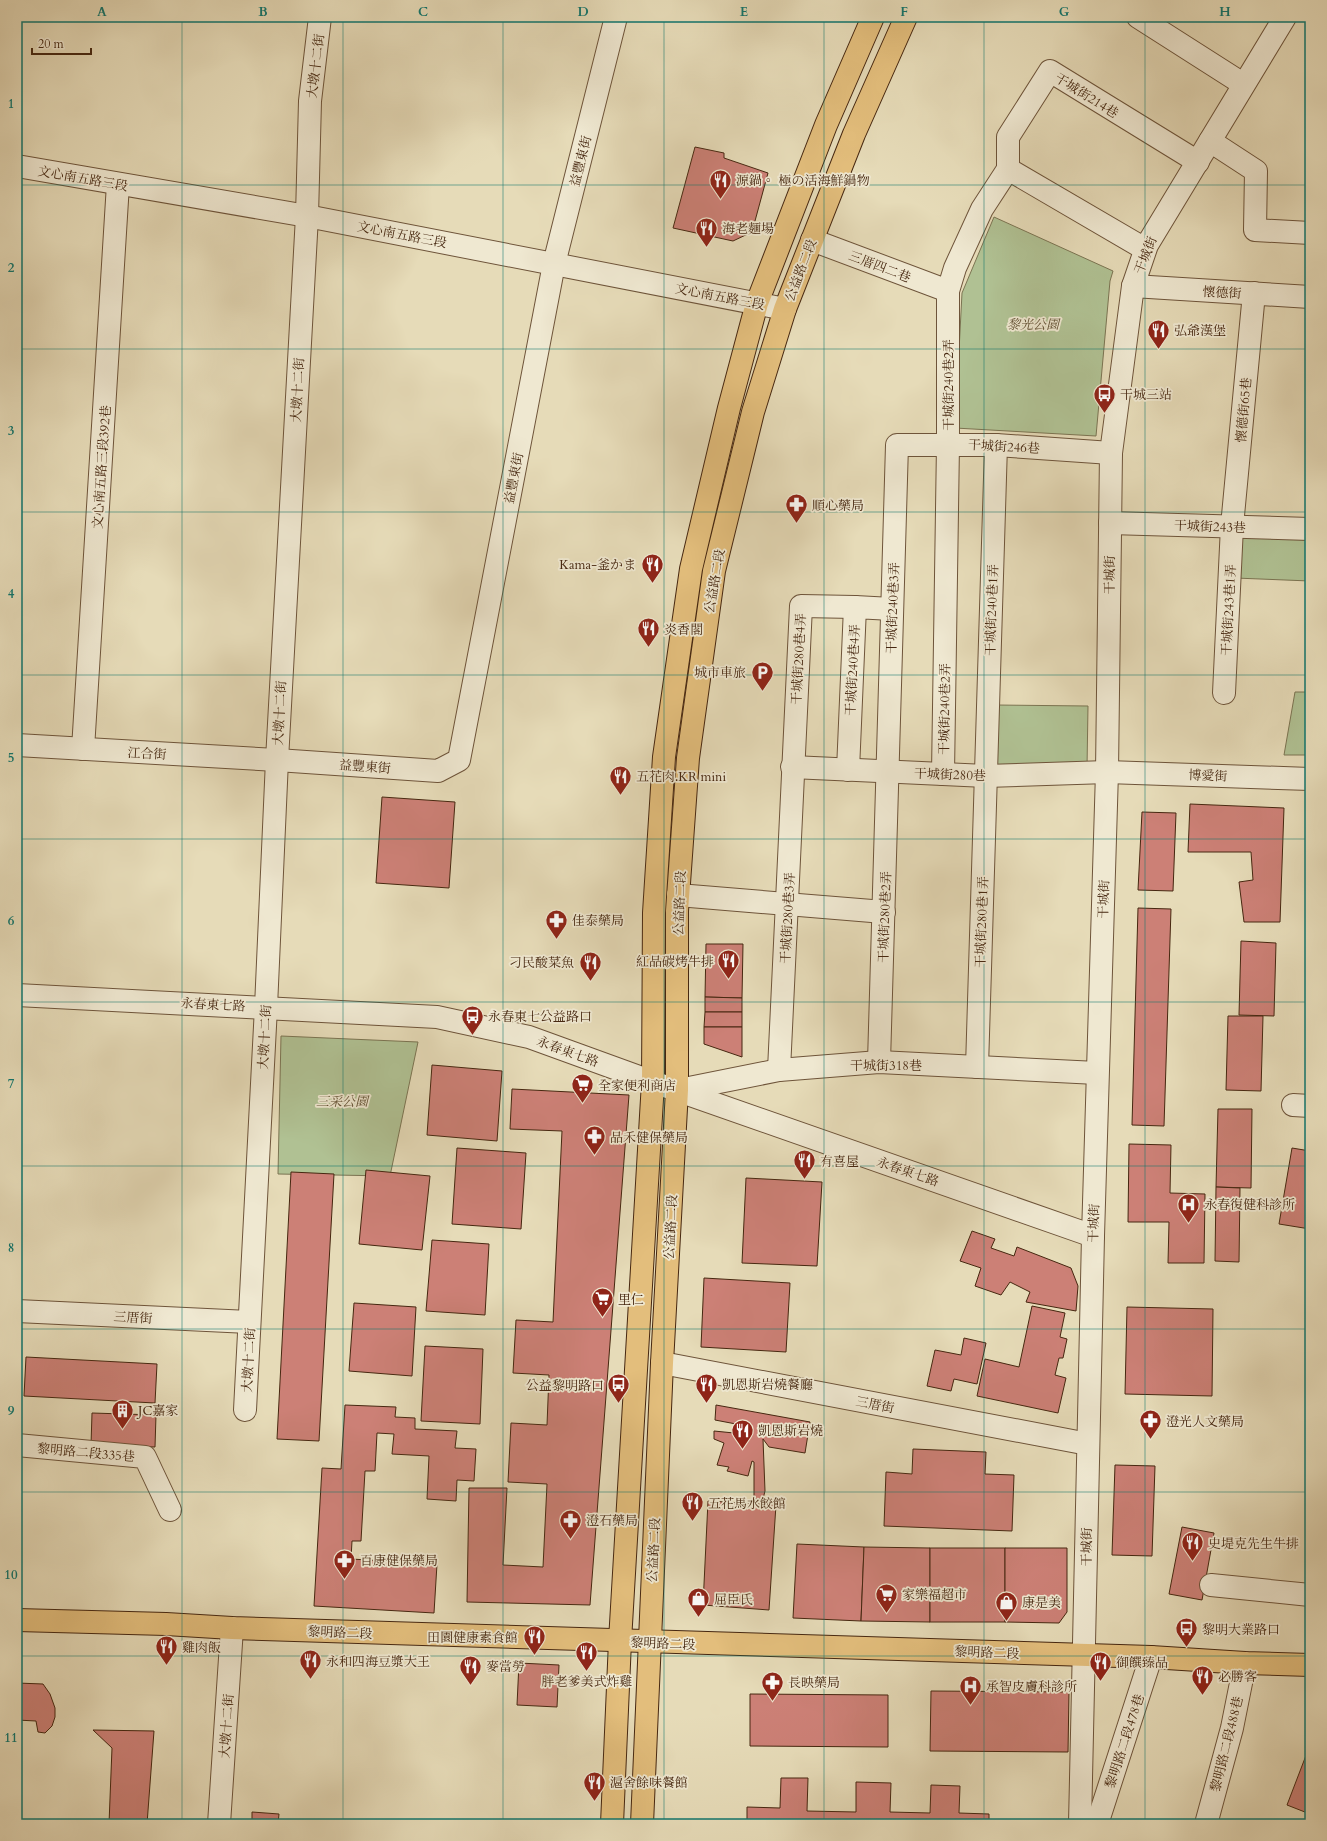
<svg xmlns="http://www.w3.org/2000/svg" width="1327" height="1841" viewBox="0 0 1327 1841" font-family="Cardo,'Noto Serif TC','Noto Serif JP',serif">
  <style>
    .green { fill: #b0c193; stroke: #7b7452 }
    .building { fill: #cc8076; stroke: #462710 }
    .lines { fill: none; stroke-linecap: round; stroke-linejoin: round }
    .minor-casing { stroke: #6e543a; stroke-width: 24 }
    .major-casing { stroke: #462710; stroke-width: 24 }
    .minor { stroke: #efe8d1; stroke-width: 22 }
    .major { stroke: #e3be7c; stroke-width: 22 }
    .grid { fill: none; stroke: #0f766e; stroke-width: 1; stroke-opacity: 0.55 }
    .labels { text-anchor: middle; stroke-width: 3.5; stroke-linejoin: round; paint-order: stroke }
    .street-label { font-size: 13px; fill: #462710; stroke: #efe8d1 }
    .poi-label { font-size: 13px; fill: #462710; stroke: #efe8d1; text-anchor: start }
    .park-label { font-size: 13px; font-style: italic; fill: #604e31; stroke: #efe8d1 }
    .neatline { fill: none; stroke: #0f766e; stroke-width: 1.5 }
    .grid-label { font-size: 13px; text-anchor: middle; font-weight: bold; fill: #0f766e }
  </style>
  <rect width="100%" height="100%" fill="#e6dbb8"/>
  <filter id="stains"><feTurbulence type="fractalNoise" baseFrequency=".005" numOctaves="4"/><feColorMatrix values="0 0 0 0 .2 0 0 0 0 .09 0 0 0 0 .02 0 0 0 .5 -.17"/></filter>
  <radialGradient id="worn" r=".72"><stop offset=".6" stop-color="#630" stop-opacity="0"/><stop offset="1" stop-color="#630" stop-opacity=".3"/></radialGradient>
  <g class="green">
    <polygon points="994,217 1113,271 1110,281 1096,436 955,428 962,293"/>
    <polygon points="1237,531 1310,534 1310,581 1235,578"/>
    <polygon points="1295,692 1310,692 1310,755 1284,755"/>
    <polygon points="996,705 1088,706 1087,768 996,770"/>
    <polygon points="281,1036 418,1042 390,1176 278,1174"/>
  </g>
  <g class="building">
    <polygon points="695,147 724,153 724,158 768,173 752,232 733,241 673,228"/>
    <polygon points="382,797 455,802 449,888 376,883"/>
    <polygon points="1190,804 1284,808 1280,922 1244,922 1239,882 1253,880 1251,852 1188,852"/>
    <polygon points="1142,812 1176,813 1173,891 1138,890"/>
    <polygon points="1138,908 1171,909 1164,1126 1132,1125"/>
    <polygon points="1241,941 1276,943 1274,1016 1239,1015"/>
    <polygon points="706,944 743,944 742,998 705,997"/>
    <polygon points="705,997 742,998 742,1012 705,1012"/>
    <polygon points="705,1012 742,1012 742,1027 704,1027"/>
    <polygon points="1228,1016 1263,1016 1261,1091 1226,1090"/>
    <polygon points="704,1027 742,1027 742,1057 704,1044"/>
    <polygon points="432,1065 502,1071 497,1141 427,1135"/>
    <polygon points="512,1089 629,1095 590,1605 467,1602 469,1488 507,1488 503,1565 543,1567 547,1484 508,1482 511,1423 547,1425 549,1375 513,1373 516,1320 553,1322 562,1131 510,1129"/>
    <polygon points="1218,1109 1252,1109 1251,1188 1216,1187"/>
    <polygon points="1129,1144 1171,1145 1170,1193 1205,1194 1204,1263 1168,1263 1169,1222 1128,1222"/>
    <polygon points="457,1148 526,1153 521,1229 452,1224"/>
    <polygon points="1292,1148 1310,1151 1310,1229 1279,1224"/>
    <polygon points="366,1170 430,1176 422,1250 359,1244"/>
    <polygon points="291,1172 334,1174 319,1441 277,1439"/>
    <polygon points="746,1178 822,1182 817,1266 742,1263"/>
    <polygon points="1216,1187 1240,1188 1239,1262 1215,1261"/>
    <polygon points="972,1231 995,1239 991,1248 1014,1256 1017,1247 1071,1268 1078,1286 1076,1311 1026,1302 1030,1292 1010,1282 1001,1295 975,1286 981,1268 960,1261"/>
    <polygon points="432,1240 489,1244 485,1315 426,1311"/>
    <polygon points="704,1278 790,1283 786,1352 701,1347"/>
    <polygon points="354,1303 416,1307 412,1376 349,1371"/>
    <polygon points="1032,1306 1065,1313 1060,1337 1067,1339 1063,1358 1059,1358 1055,1375 1066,1378 1058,1413 977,1396 985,1359 1019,1367"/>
    <polygon points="1127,1307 1213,1309 1212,1396 1125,1394"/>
    <polygon points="964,1338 986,1343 977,1384 954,1379 951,1391 927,1386 935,1350 961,1355"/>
    <polygon points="425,1346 483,1349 480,1424 421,1421"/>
    <polygon points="26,1357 157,1364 155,1403 24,1396"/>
    <polygon points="345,1405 396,1407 395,1417 415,1418 415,1429 457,1431 455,1448 476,1449 474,1481 457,1480 456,1501 427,1499 429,1456 392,1454 394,1434 377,1433 375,1471 365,1471 361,1541 352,1541 351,1559 437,1564 434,1613 314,1606 322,1468 341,1469"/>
    <polygon points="716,1405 810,1422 805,1453 769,1447 763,1439 765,1491 763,1499 754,1499 754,1462 752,1461 748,1476 727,1471 729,1467 717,1465 724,1443 714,1439 714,1431 734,1433 736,1424 715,1420"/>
    <polygon points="92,1413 156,1415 155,1447 91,1445"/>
    <polygon points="913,1449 986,1452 985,1474 1014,1475 1012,1531 884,1526 886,1472 912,1474"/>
    <polygon points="1115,1465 1155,1466 1152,1556 1112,1555"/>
    <polygon points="708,1501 776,1505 769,1610 703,1605"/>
    <polygon points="1182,1527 1214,1533 1202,1600 1169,1594"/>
    <polygon points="797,1544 864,1547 861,1621 793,1618"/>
    <polygon points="864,1547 930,1548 930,1622 861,1621"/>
    <rect x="930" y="1548" width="75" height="74"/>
    <polygon points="1005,1548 1067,1548 1067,1612 1059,1623 1005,1622"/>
    <polygon points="519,1663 559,1665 557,1707 517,1705"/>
    <polygon points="17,1683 43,1684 50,1694 55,1708 55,1717 52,1726 45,1733 38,1732 36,1721 17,1720"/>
    <polygon points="931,1691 1069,1692 1068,1752 930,1751"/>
    <polygon points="750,1694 888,1695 888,1747 750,1746"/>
    <polygon points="93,1730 154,1731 147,1824 109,1824 112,1748"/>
    <polygon points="1310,1745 1310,1814 1287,1805"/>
    <polygon points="781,1778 808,1778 807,1811 856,1812 856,1782 891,1783 890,1812 930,1813 931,1785 960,1786 959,1813 989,1814 989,1824 747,1824 747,1807 780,1808"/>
    <polygon points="252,1812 279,1814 278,1824 252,1824"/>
  </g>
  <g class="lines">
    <defs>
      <g id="minor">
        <polyline points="1138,17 1243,84"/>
        <polyline points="1210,141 1256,171 1255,230 1310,233"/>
        <polyline points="17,166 307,216 785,309"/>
        <polyline points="1008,169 1008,137 1050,71 1198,162"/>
        <polyline points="812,240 948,291"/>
        <polyline points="1133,286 1310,297"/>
        <polyline points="1110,523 1310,529"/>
        <polyline points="1224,693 1232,526 1254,293"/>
        <polyline points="17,745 277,760 438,771 459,760 554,264 616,17"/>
        <polyline points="83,749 118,184"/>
        <polyline points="792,767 986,776 1107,772 1310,779"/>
        <polyline points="848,770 855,607 892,609"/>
        <polyline points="943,774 948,444 948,291 955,268 982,209 1008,169 1145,249"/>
        <polyline points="678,895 884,912"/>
        <polyline points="17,995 437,1017 529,1037 653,1082 1093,1236"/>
        <polyline points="879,1062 897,445 996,445 1111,453"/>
        <polyline points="977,1067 996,445"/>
        <polyline points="779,1070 801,606 855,607"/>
        <polyline points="679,1090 779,1070 879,1062 1097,1073"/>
        <polyline points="1293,1105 1310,1106"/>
        <polyline points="17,1311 249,1322"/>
        <polyline points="662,1363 1088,1444"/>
        <polyline points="245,1410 266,1007 277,760 307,216 310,101 320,17"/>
        <polyline points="17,1445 145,1457 170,1510"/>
        <polyline points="1211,1585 1310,1595"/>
        <polyline points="219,1824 232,1628"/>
        <polyline points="1080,1824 1093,1236 1107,772 1111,453 1133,286 1147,245 1285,17"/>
        <polyline points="1097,1824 1151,1657"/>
        <polyline points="1206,1824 1232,1728 1245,1663"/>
      </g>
      <g id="major">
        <polyline points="17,1620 166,1624 232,1628 1151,1657 1245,1663 1310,1665"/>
        <polyline points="612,1824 620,1641 653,1082 654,913 664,757 691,569 729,408 757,303 826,125 873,17"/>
        <polyline points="642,1824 662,1363 677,1090 677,911 688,758 714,571 753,412 785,309 854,134 906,17"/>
      </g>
    </defs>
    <use href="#minor" class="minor-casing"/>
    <use href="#major" class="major-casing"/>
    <use href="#minor" class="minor"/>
    <use href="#major" class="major"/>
  </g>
  <path class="grid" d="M182 17V1824M343 17V1824M503 17V1824M664 17V1824M824 17V1824M984 17V1824M1145 17V1824M17 185H1310M17 349H1310M17 512H1310M17 675H1310M17 839H1310M17 1002H1310M17 1166H1310M17 1329H1310M17 1492H1310M17 1656H1310"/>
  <defs>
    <symbol id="restaurant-pin" viewBox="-11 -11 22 30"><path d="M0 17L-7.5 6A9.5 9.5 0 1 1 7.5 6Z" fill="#8f2418" stroke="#efe8d1"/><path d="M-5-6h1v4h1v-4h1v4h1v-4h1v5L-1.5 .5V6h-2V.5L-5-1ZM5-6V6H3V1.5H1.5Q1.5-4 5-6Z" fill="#fff"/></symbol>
    <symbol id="bus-pin" viewBox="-11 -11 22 30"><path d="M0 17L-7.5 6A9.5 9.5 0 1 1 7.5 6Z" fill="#8f2418" stroke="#efe8d1"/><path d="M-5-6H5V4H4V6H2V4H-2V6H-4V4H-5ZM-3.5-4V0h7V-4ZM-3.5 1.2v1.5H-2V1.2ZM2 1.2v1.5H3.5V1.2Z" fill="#fff"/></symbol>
    <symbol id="pharmacy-pin" viewBox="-11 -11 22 30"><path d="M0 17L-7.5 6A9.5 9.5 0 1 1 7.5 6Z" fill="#8f2418" stroke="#efe8d1"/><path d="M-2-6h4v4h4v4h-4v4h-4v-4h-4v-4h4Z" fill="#fff"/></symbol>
    <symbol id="parking-pin" viewBox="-11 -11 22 30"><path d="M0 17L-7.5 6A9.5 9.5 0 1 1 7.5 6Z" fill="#8f2418" stroke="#efe8d1"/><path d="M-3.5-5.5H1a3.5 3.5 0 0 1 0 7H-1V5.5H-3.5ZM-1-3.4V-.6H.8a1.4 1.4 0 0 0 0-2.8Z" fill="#fff"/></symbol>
    <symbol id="supermarket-pin" viewBox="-11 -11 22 30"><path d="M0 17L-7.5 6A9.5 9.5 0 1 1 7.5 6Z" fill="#8f2418" stroke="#efe8d1"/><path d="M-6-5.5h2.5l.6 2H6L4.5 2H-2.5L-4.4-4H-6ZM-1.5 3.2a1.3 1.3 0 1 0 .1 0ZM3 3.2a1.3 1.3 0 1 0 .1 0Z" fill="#fff"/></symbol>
    <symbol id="hospital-pin" viewBox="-11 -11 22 30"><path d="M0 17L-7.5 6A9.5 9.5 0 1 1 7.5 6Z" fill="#8f2418" stroke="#efe8d1"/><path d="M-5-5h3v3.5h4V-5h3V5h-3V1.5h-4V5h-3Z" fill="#fff"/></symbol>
    <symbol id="building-pin" viewBox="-11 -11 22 30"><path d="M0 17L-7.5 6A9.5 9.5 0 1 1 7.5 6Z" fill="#8f2418" stroke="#efe8d1"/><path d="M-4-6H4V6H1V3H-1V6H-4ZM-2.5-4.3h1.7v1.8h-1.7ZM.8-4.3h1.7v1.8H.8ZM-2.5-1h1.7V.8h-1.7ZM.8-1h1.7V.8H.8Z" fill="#fff"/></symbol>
    <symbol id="shop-pin" viewBox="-11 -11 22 30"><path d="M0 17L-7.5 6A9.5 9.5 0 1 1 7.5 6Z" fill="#8f2418" stroke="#efe8d1"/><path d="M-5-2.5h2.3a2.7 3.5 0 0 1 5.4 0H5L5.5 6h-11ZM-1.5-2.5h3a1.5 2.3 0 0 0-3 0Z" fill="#fff"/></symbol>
  </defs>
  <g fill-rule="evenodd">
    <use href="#restaurant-pin" x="708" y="168" width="25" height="34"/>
    <use href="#restaurant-pin" x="694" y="216" width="25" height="34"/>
    <use href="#restaurant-pin" x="1146" y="318" width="25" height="34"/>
    <use href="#bus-pin" x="1092" y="382" width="25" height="34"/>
    <use href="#pharmacy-pin" x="784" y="492" width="25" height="34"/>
    <use href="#restaurant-pin" x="640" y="552" width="25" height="34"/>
    <use href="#restaurant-pin" x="636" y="616" width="25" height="34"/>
    <use href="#parking-pin" x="750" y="660" width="25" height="34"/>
    <use href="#restaurant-pin" x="608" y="764" width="25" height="34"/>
    <use href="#pharmacy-pin" x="544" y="908" width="25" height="34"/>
    <use href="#restaurant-pin" x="716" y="948" width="25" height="34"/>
    <use href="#restaurant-pin" x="578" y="950" width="25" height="34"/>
    <use href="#bus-pin" x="460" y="1004" width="25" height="34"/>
    <use href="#supermarket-pin" x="570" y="1072" width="25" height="34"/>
    <use href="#pharmacy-pin" x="582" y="1124" width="25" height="34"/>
    <use href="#restaurant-pin" x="792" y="1148" width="25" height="34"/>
    <use href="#hospital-pin" x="1176" y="1192" width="25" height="34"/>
    <use href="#supermarket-pin" x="590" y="1286" width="25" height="34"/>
    <use href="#restaurant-pin" x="694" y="1372" width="25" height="34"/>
    <use href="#bus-pin" x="606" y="1372" width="25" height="34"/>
    <use href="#building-pin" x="110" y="1398" width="25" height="34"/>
    <use href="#pharmacy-pin" x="1138" y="1408" width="25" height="34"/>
    <use href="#restaurant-pin" x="730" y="1418" width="25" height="34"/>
    <use href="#restaurant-pin" x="680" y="1490" width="25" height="34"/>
    <use href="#pharmacy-pin" x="558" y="1508" width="25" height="34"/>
    <use href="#restaurant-pin" x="1180" y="1530" width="25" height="34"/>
    <use href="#pharmacy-pin" x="332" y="1548" width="25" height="34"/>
    <use href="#supermarket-pin" x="874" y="1582" width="25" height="34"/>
    <use href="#shop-pin" x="686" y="1586" width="25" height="34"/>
    <use href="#shop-pin" x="994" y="1590" width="25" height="34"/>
    <use href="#bus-pin" x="1174" y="1616" width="25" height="34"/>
    <use href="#restaurant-pin" x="522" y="1624" width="25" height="34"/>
    <use href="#restaurant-pin" x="154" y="1634" width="25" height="34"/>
    <use href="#restaurant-pin" x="574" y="1640" width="25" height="34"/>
    <use href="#restaurant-pin" x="298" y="1648" width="25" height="34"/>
    <use href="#restaurant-pin" x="1088" y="1650" width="25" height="34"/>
    <use href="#restaurant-pin" x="458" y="1654" width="25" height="34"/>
    <use href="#restaurant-pin" x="1190" y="1664" width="25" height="34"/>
    <use href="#pharmacy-pin" x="760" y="1670" width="25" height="34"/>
    <use href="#hospital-pin" x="958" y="1674" width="25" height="34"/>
    <use href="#restaurant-pin" x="582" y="1770" width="25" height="34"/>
  </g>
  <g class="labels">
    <g class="street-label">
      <text transform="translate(315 66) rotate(-83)" y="5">大墩十二街</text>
      <text transform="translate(1087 95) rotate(32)" y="5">干城街214巷</text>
      <text transform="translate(580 161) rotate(-76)" y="5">益豐東街</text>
      <text transform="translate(83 178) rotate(10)" y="5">文心南五路三段</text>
      <text transform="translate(402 234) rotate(11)" y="5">文心南五路三段</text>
      <text transform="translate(1145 255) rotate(-68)" y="5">干城街</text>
      <text transform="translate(880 266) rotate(21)" y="5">三厝四二巷</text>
      <text transform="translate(800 270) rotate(-69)" y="5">公益路二段</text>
      <text transform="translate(1222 292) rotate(3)" y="5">懷德街</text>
      <text transform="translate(720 296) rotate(11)" y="5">文心南五路三段</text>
      <text transform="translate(948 385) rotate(-90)" y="5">干城街240巷2弄</text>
      <text transform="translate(297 390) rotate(-87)" y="5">大墩十二街</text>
      <text transform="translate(1243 410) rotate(-85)" y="5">懷德街65巷</text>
      <text transform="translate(1004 446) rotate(3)" y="5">干城街246巷</text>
      <text transform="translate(101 467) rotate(-86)" y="5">文心南五路三段392巷</text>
      <text transform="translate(513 478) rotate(-79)" y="5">益豐東街</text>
      <text transform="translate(1210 526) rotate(2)" y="5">干城街243巷</text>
      <text transform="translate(1109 575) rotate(-89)" y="5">干城街</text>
      <text transform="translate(714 581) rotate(-80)" y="5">公益路二段</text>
      <text transform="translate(892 608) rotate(-88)" y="5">干城街240巷3弄</text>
      <text transform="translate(991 610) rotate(-88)" y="5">干城街240巷1弄</text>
      <text transform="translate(1228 610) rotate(-87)" y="5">干城街243巷1弄</text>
      <text transform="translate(798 659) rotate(-87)" y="5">干城街280巷4弄</text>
      <text transform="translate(852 670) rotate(-87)" y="5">干城街240巷4弄</text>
      <text transform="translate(944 709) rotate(-89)" y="5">干城街240巷2弄</text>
      <text transform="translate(279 713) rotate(-87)" y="5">大墩十二街</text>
      <text transform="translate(147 753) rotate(3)" y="5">江合街</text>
      <text transform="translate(365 766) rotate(4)" y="5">益豐東街</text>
      <text transform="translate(950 774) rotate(2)" y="5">干城街280巷</text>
      <text transform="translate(1208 775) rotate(2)" y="5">博愛街</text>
      <text transform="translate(1103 899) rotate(-88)" y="5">干城街</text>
      <text transform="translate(679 903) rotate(-88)" y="5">公益路二段</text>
      <text transform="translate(884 917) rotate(-88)" y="5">干城街280巷2弄</text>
      <text transform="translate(787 918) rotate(-87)" y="5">干城街280巷3弄</text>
      <text transform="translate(981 922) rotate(-88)" y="5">干城街280巷1弄</text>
      <text transform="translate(213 1004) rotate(3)" y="5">永春東七路</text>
      <text transform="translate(264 1037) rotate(-87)" y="5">大墩十二街</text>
      <text transform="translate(568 1051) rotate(20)" y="5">永春東七路</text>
      <text x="886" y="1070">干城街318巷</text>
      <text transform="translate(908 1171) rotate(19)" y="5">永春東七路</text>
      <text transform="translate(1093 1223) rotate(-88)" y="5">干城街</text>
      <text transform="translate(670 1227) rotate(-87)" y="5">公益路二段</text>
      <text transform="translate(133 1317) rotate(3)" y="5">三厝街</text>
      <text transform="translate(248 1360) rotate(-87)" y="5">大墩十二街</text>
      <text transform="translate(875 1404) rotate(11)" y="5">三厝街</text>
      <text transform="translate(86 1452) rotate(5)" y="5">黎明路二段335巷</text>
      <text transform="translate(1086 1547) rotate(-89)" y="5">干城街</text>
      <text transform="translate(653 1550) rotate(-87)" y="5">公益路二段</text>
      <text transform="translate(340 1632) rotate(2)" y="5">黎明路二段</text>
      <text transform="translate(663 1643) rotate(2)" y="5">黎明路二段</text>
      <text transform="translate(987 1652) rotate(2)" y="5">黎明路二段</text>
      <text transform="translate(226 1726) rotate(-86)" y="5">大墩十二街</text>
      <text transform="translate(1124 1741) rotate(-72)" y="5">黎明路二段478巷</text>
      <text transform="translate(1226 1744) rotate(-76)" y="5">黎明路二段488巷</text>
    </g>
    <g class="poi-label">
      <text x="736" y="185">源鍋。 極の活海鮮鍋物</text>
      <text x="722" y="233">海老麵場</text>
      <text x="1174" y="335">弘爺漢堡</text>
      <text x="1120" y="399">干城三站</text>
      <text x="812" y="510">順心藥局</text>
      <text x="636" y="569" text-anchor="end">Kama-釜かま</text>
      <text x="664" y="634">炎香閣</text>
      <text x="746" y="677" text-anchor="end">城市車旅</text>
      <text x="636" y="781">五花肉.KR mini</text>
      <text x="572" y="925">佳泰藥局</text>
      <text x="714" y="966" text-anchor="end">紅品碳烤牛排</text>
      <text x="574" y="967" text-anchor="end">刁民酸菜魚</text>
      <text x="488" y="1021">永春東七公益路口</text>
      <text x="598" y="1090">全家便利商店</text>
      <text x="610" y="1142">品禾健保藥局</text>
      <text x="820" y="1166">有喜屋</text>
      <text x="1204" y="1209">永春復健科診所</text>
      <text x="618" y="1304">里仁</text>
      <text x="722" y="1389">凱恩斯岩燒餐廳</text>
      <text x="604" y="1390" text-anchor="end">公益黎明路口</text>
      <text x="138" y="1415">JC嘉家</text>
      <text x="1166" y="1426">澄光人文藥局</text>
      <text x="758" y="1435">凱恩斯岩燒</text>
      <text x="708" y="1508">五花馬水餃館</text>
      <text x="586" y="1525">澄石藥局</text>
      <text x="1208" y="1548">史堤克先生牛排</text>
      <text x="360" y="1565">百康健保藥局</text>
      <text x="902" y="1599">家樂福超市</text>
      <text x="714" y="1604">屈臣氏</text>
      <text x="1022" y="1607">康是美</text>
      <text x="1202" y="1634">黎明大業路口</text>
      <text x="518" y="1642" text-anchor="end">田園健康素食館</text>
      <text x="182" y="1652">雞肉飯</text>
      <text x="326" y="1666">永和四海豆漿大王</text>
      <text x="1116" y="1667">御饌臻品</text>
      <text x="486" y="1671">麥當勞</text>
      <text x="1218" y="1681">必勝客</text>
      <text x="587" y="1686" text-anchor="middle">胖老爹美式炸雞</text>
      <text x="788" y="1687">長映藥局</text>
      <text x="986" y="1691">承智皮膚科診所</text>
      <text x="610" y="1787">滬舍餘味餐館</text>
    </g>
    <g class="park-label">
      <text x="1033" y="329">黎光公園</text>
      <text x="342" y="1106">三采公園</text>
    </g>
  </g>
  <rect width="1327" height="1841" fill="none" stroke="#e6dbb8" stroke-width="44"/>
  <path d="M32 48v6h59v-6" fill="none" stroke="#462710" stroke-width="2"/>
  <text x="38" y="48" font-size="12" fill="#462710" stroke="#efe8d1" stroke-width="3" paint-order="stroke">20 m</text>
  <rect x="22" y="22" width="1283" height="1797" class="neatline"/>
  <g class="grid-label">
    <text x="102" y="16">A</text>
    <text x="263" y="16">B</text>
    <text x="423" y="16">C</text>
    <text x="583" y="16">D</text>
    <text x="744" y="16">E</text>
    <text x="904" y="16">F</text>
    <text x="1064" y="16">G</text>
    <text x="1225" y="16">H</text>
    <text x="11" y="108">1</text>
    <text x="11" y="272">2</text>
    <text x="11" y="435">3</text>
    <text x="11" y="598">4</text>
    <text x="11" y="762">5</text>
    <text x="11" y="925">6</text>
    <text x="11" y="1088">7</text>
    <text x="11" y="1252">8</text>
    <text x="11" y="1415">9</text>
    <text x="11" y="1579">10</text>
    <text x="11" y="1742">11</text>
  </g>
  <rect width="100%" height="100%" filter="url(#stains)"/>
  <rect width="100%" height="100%" fill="url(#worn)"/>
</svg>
